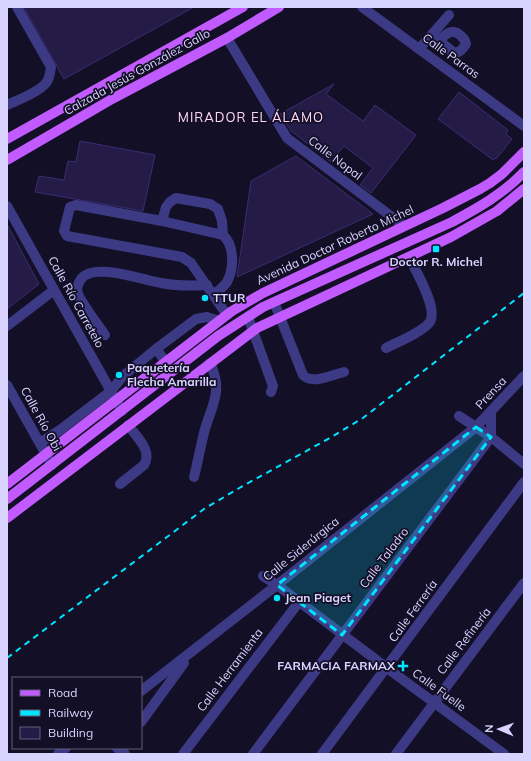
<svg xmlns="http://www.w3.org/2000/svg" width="531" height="761" viewBox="0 0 531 761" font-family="Mulish,sans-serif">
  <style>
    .building { fill: #241b47; stroke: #3b2d73 }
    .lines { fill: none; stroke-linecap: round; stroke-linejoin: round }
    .minor { stroke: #3d3a85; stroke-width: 10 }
    .major { stroke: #c25bff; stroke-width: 10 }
    .rail { stroke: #00e5ff; stroke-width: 2; stroke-dasharray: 6 5; stroke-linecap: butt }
    .marked { fill: #00e5ff; fill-opacity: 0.2; stroke: #00e5ff; stroke-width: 3; stroke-dasharray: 8 5; stroke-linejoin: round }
    .poi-dot { fill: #00e5ff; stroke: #130f26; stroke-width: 1.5 }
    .labels { text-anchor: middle; stroke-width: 3.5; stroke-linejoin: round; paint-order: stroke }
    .street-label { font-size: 12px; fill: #d9d4ff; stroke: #130f26 }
    .poi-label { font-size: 12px; font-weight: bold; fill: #d9d4ff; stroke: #130f26; text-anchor: start }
    .neighbourhood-label { font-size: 13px; letter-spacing: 1px; fill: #ffd6f0; stroke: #130f26 }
  </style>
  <rect width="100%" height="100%" fill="#130f26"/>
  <g class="building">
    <polygon points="24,7 194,7 64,79"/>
    <polygon points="334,84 326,94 363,121 375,105 416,135 371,193 360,185 373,168 344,146 331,162 291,131 280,114"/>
    <polygon points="459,92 508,130 506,134 512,139 496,159 495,158 493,160 438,119"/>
    <polygon points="80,141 155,155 143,211 35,192 39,176 64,180 68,161 76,162"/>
    <polygon points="296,156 373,214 237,277 251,181"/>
    <polygon points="7,224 39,284 7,309"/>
  </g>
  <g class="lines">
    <g class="minor">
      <polyline points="362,7 524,126"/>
      <path d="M432 35 453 52C460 54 463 48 466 44 465 40 464 38 461 36 453 27 446 34 439 40"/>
      <polyline points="227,38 287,138 404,226"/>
      <polyline points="419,49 449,15"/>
      <path d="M7 105C18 100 39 92 46 83 50 78 50 73 51 67L17 7"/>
      <polyline points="7,206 122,411"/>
      <polyline points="162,221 166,207 170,202 176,198 210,204 218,209 222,221 223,235"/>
      <path d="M213 295C218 291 224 287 227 282 234 269 235 246 223 235L162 221 76 205 70 207 64 231 67 236 182 257 191 263 227 315"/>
      <path d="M274 302 303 375C312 385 332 375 344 372"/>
      <polyline points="248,317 273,386 271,392"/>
      <polyline points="7,326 54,290"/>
      <path d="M105 335C99 326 79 300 77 291 77 287 79 282 81 279 94 262 142 280 161 283 176 286 191 286 207 285"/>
      <path d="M386 348C398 342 422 332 429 323 440 310 415 270 409 257"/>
      <polyline points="156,349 196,319 207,317 219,321"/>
      <polyline points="7,385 52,465"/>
      <polyline points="459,416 491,437 524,464"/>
      <polyline points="40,443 60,430 111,391 123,376 156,349 166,362"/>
      <path d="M194 477C198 461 201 444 205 429 213 403 223 390 210 363"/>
      <path d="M120 484 144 465C153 451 136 436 128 425"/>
      <polyline points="263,576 277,585 387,668 504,754"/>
      <polyline points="141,691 277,585 476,427 524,376"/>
      <polyline points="141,722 184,663"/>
      <polyline points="117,748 125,754"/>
      <polyline points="58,754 66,748"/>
      <polyline points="183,754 299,602"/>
      <polyline points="253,754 491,437 491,412"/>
      <polyline points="322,754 524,482"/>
      <polyline points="396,754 524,583"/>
    </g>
    <g class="major">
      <polyline points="7,139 243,7"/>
      <polyline points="7,160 112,99 227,38 279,7"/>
      <polyline points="7,484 232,311 263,293 443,208 480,189 490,183 502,174 524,152"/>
      <path d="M7 499 218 336 263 307 452 222C478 208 503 194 524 172"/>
      <polyline points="7,518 257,328 451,237 497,211 524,189"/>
    </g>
    <polyline class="rail" points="7,658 204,509 241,487 328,439 363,418 524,293"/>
  </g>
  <path class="marked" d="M476 427 491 437 342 635 277 585Z"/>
  <g class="poi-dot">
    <rect x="432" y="245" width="8" height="8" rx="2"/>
    <circle cx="205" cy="298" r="4"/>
    <circle cx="119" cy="375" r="4"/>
    <circle cx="277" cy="598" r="4"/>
    <path d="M401 660h4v4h4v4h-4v4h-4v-4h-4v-4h4z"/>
  </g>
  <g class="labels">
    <g class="street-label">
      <text transform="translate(451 56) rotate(36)" y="4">Calle Parras</text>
      <text transform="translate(137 72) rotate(-29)" y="4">Calzada Jesús González Gallo</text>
      <text transform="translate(335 158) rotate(37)" y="4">Calle Nopal</text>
      <text transform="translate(335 245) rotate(-25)" y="4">Avenida Doctor Roberto Michel</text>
      <text transform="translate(76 302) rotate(61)" y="4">Calle Río Carretelo</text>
      <text transform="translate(491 393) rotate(-47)" y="4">Prensa</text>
      <text transform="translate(41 419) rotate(61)" y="4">Calle Río Obi</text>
      <text transform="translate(301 549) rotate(-39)" y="4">Calle Siderúrgica</text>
      <text transform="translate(384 558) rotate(-53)" y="4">Calle Taladro</text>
      <text transform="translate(413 611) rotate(-54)" y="4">Calle Ferrería</text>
      <text transform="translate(464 641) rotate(-53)" y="4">Calle Refinería</text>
      <text transform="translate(230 670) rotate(-53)" y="4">Calle Herramienta</text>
      <text transform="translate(439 690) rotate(36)" y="4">Calle Fuelle</text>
    </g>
    <g class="poi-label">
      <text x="436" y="266" text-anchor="middle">Doctor R. Michel</text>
      <text x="213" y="302">TTUR</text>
      <text x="127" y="372">Paquetería<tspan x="127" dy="14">Flecha Amarilla</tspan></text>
      <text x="285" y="602">Jean Piaget</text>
      <text x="395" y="670" text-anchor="end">FARMACIA FARMAX</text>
    </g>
    <g class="neighbourhood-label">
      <text x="251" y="122">MIRADOR EL ÁLAMO</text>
    </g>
  </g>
  <rect width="531" height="761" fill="none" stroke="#d9d4ff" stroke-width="16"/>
  <rect x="12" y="677" width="130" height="72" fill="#130f26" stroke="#625e7d"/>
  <rect x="20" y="690" width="20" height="6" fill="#c25bff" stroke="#625e7d"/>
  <text x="48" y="697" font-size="12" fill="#d9d4ff">Road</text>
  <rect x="20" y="710" width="20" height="6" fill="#00e5ff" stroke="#625e7d"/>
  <text x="48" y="717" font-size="12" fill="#d9d4ff">Railway</text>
  <rect x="20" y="727" width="20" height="12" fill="#241b47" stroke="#625e7d"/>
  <text x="48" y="737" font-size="12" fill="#d9d4ff">Building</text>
  <g transform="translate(499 729) rotate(272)" stroke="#130f26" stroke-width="3" paint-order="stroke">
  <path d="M0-3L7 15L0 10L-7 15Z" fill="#d9d4ff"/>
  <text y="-6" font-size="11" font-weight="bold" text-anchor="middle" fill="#d9d4ff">N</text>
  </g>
</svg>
